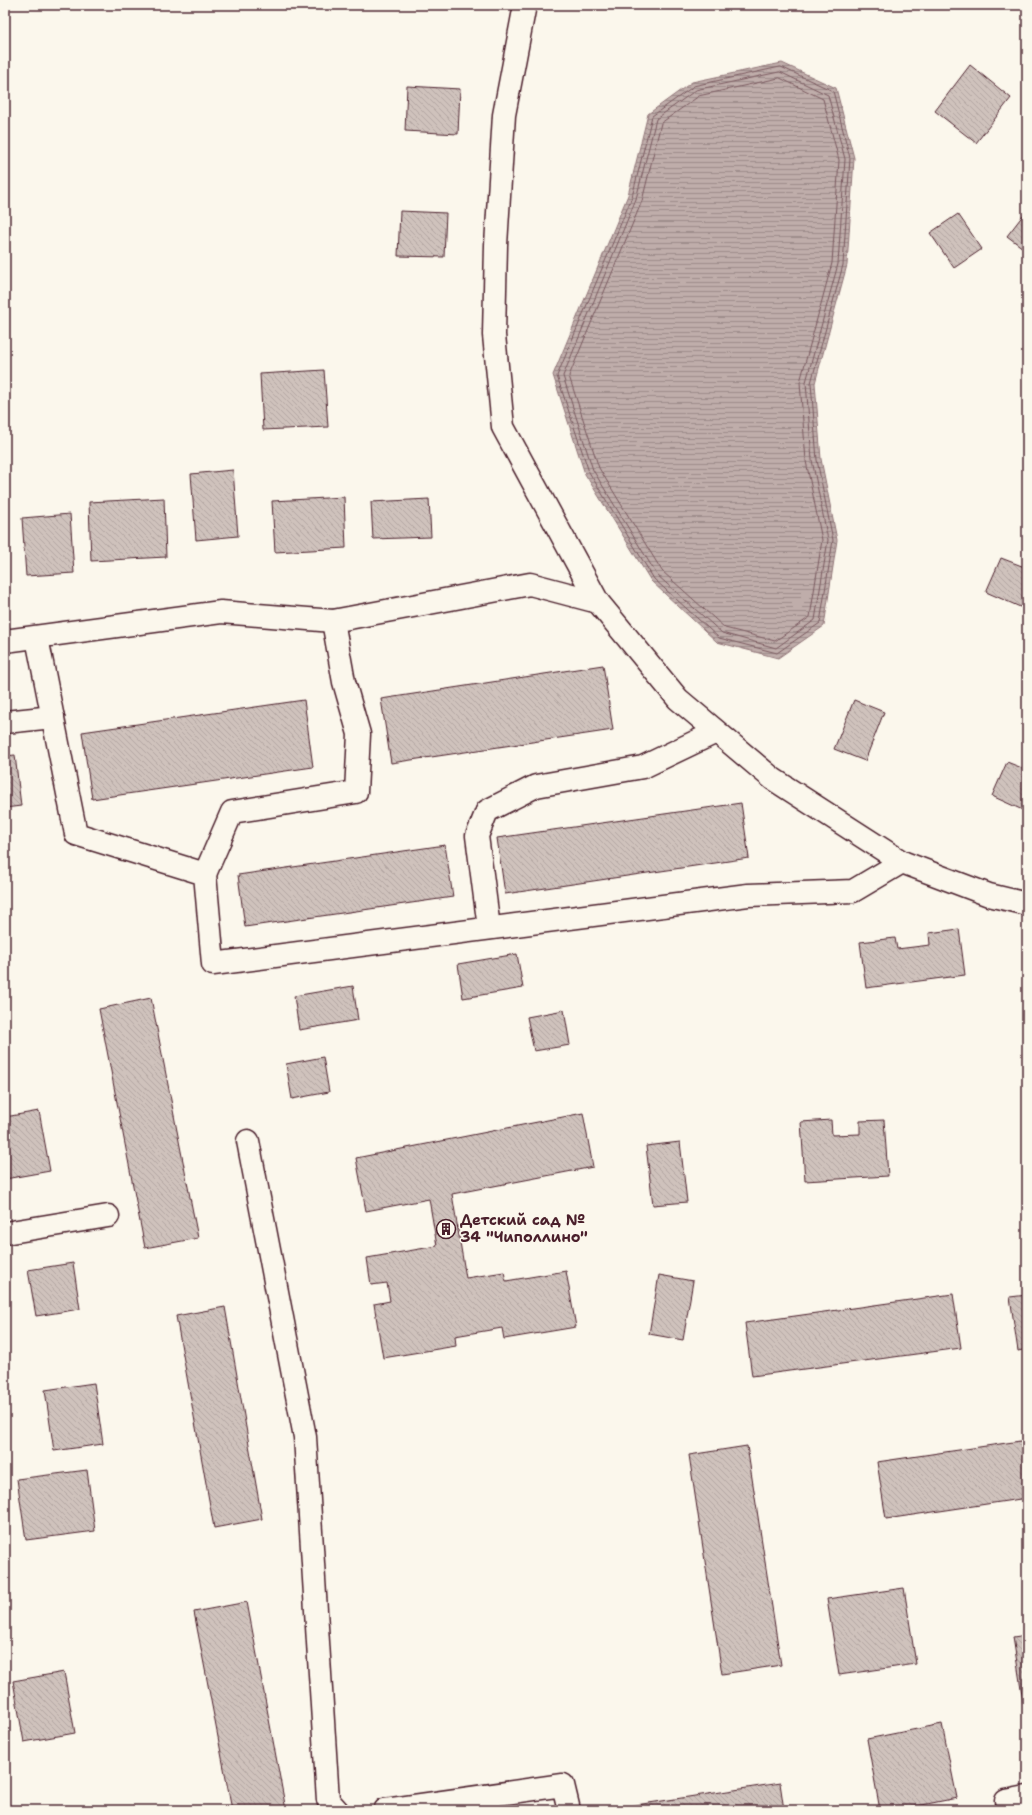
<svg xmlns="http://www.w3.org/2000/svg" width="1032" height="1815" viewBox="0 0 1032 1815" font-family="'Shantell Sans',sans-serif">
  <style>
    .water { fill: url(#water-rules); stroke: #907477 }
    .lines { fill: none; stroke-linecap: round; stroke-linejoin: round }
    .shore { stroke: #79585e; stroke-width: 1 }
    .building { fill: url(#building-back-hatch); stroke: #4a1f2b }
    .minor-casing { stroke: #4a1f2b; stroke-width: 25 }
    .minor { stroke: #fbf7ec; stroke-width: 22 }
    .labels { text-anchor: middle; stroke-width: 3; stroke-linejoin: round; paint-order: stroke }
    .poi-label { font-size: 15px; font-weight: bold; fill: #4a1f2b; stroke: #fbf7ec; text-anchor: start }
  </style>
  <defs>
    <pattern id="water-rules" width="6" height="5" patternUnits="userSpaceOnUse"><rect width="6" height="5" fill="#bfadaa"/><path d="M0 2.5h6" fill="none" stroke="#9d8c8b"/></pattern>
    <pattern id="building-back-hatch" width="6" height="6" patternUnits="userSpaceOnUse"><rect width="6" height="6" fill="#cfc2bc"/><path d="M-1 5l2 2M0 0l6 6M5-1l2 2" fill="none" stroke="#b3a6a2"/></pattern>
  </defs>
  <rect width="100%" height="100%" fill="#fbf7ec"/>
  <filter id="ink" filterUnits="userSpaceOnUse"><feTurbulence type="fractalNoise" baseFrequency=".025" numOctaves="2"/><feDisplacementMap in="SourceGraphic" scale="8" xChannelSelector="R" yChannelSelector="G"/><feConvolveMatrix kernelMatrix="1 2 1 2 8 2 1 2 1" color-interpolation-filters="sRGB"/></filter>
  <g filter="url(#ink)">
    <polygon class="water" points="782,63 836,88 854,158 847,265 815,383 821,459 837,540 824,626 778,658 717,642 651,581 585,474 553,375 628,195 648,114 692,82"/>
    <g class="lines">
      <g class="shore">
        <polygon points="781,67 833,91 850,158 843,265 811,383 817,460 833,540 820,623 777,653 719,638 654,579 589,472 557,376 632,197 652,116 694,86"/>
        <polygon points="780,72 828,95 845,159 838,264 806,382 812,460 828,540 815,620 776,648 722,633 657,575 593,470 563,376 636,199 656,119 696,90"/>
        <polygon points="780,78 823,99 839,160 832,263 800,382 806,461 822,540 810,617 775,641 725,628 662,571 599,468 569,376 642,201 661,123 699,96"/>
      </g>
    </g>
    <g class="building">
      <polygon points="970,65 1011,98 976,143 935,111"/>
      <polygon points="407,86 460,89 458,134 405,131"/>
      <polygon points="1027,210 1027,251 1007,236"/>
      <polygon points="400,211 446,213 444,257 398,256"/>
      <polygon points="958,214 982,249 954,268 930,233"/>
      <polygon points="324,370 328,427 263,430 260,374"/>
      <polygon points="233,470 238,536 196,540 191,474"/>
      <polygon points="344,497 346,548 275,552 272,501"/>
      <polygon points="164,498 166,557 91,561 89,502"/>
      <polygon points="429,499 431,537 373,539 371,502"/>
      <polygon points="70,514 74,573 26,576 22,518"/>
      <polygon points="1001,558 1027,568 1027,610 986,592"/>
      <polygon points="603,665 613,730 391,763 381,699"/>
      <polygon points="304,700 313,767 92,799 82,732"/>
      <polygon points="854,700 884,712 865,761 834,749"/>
      <polygon points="15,755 21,806 5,808 5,756"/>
      <polygon points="1007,762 1027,770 1027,812 992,796"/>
      <polygon points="741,803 749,858 505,894 497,838"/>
      <polygon points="445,845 453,897 245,927 238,875"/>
      <polygon points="959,929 965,975 866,988 860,942 895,938 897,949 930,945 929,933"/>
      <polygon points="517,954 523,988 463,998 458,964"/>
      <polygon points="353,986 358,1020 299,1030 294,996"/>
      <polygon points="151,998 198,1238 145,1248 99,1009"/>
      <polygon points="564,1010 570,1045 534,1051 527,1017"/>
      <polygon points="323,1057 329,1092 292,1099 286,1064"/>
      <polygon points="39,1111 50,1171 5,1179 5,1117"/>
      <polygon points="583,1113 593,1167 452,1194 466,1278 504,1272 506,1281 566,1271 576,1327 504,1339 502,1328 455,1336 456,1346 383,1358 374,1304 390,1301 387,1283 371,1285 367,1258 437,1246 429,1199 366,1211 356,1158"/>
      <polygon points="831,1120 832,1135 860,1134 860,1121 884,1120 888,1176 805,1181 801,1122"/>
      <polygon points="680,1142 687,1202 653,1205 646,1146"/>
      <polygon points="73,1263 80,1309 36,1316 28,1270"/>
      <polygon points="659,1275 693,1281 683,1340 649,1334"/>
      <polygon points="953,1294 961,1348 752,1376 745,1323"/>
      <polygon points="1027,1295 1027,1349 1018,1351 1010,1297"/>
      <polygon points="225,1307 262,1519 214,1528 176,1316"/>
      <polygon points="94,1383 103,1444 54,1451 45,1390"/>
      <polygon points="1027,1440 1027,1498 886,1519 877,1462"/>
      <polygon points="747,1446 781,1665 722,1674 689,1455"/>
      <polygon points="87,1470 95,1531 26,1540 17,1479"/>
      <polygon points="904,1588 916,1664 839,1675 827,1599"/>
      <polygon points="247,1602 286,1810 232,1810 194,1612"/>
      <polygon points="1027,1635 1027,1727 1013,1637"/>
      <polygon points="64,1672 75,1733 24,1742 13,1681"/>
      <polygon points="942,1724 957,1798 897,1810 880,1810 867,1739"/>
      <polygon points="780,1783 784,1810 603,1810"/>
    </g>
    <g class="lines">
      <defs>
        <g id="minor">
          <polyline points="525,5 504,115 496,245 494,335 503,427 598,602"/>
          <polyline points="37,638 76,834 205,874 213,964 748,895 853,891 902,862"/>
          <polyline points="5,641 221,612 333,621 530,584 598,602 678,699 773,779 902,862 989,895 1027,904"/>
          <polyline points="5,722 53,717"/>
          <polyline points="205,874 232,812 356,792 359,734 344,682 333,621"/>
          <polyline points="489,928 477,836 487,811 536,786 643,767 716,732"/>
          <polyline points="248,1141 305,1437 328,1800 337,1810"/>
          <polyline points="5,1233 108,1216"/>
          <polyline points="385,1810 563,1785 569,1810"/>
          <polyline points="1008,1810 1006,1801 1027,1797"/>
        </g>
      </defs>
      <use href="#minor" class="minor-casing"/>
      <use href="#minor" class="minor"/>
    </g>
  </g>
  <defs>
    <symbol id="building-ring" viewBox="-11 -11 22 22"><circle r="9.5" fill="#fbf7ec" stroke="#4a1f2b" stroke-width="1.5"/><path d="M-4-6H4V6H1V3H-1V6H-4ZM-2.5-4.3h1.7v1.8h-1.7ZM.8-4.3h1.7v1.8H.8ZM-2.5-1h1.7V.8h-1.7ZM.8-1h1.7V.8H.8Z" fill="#4a1f2b"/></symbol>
  </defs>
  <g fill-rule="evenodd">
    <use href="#building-ring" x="435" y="1218" width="22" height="22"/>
  </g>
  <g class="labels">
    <g class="poi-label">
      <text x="460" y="1225">Детский сад №<tspan x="460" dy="17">34 "Чиполлино"</tspan></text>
    </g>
  </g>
  <rect width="1032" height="1815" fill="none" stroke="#fbf7ec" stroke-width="20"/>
  <rect x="10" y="10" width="1012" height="1795" fill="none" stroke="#4a1f2b" stroke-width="1.5" filter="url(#ink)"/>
</svg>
